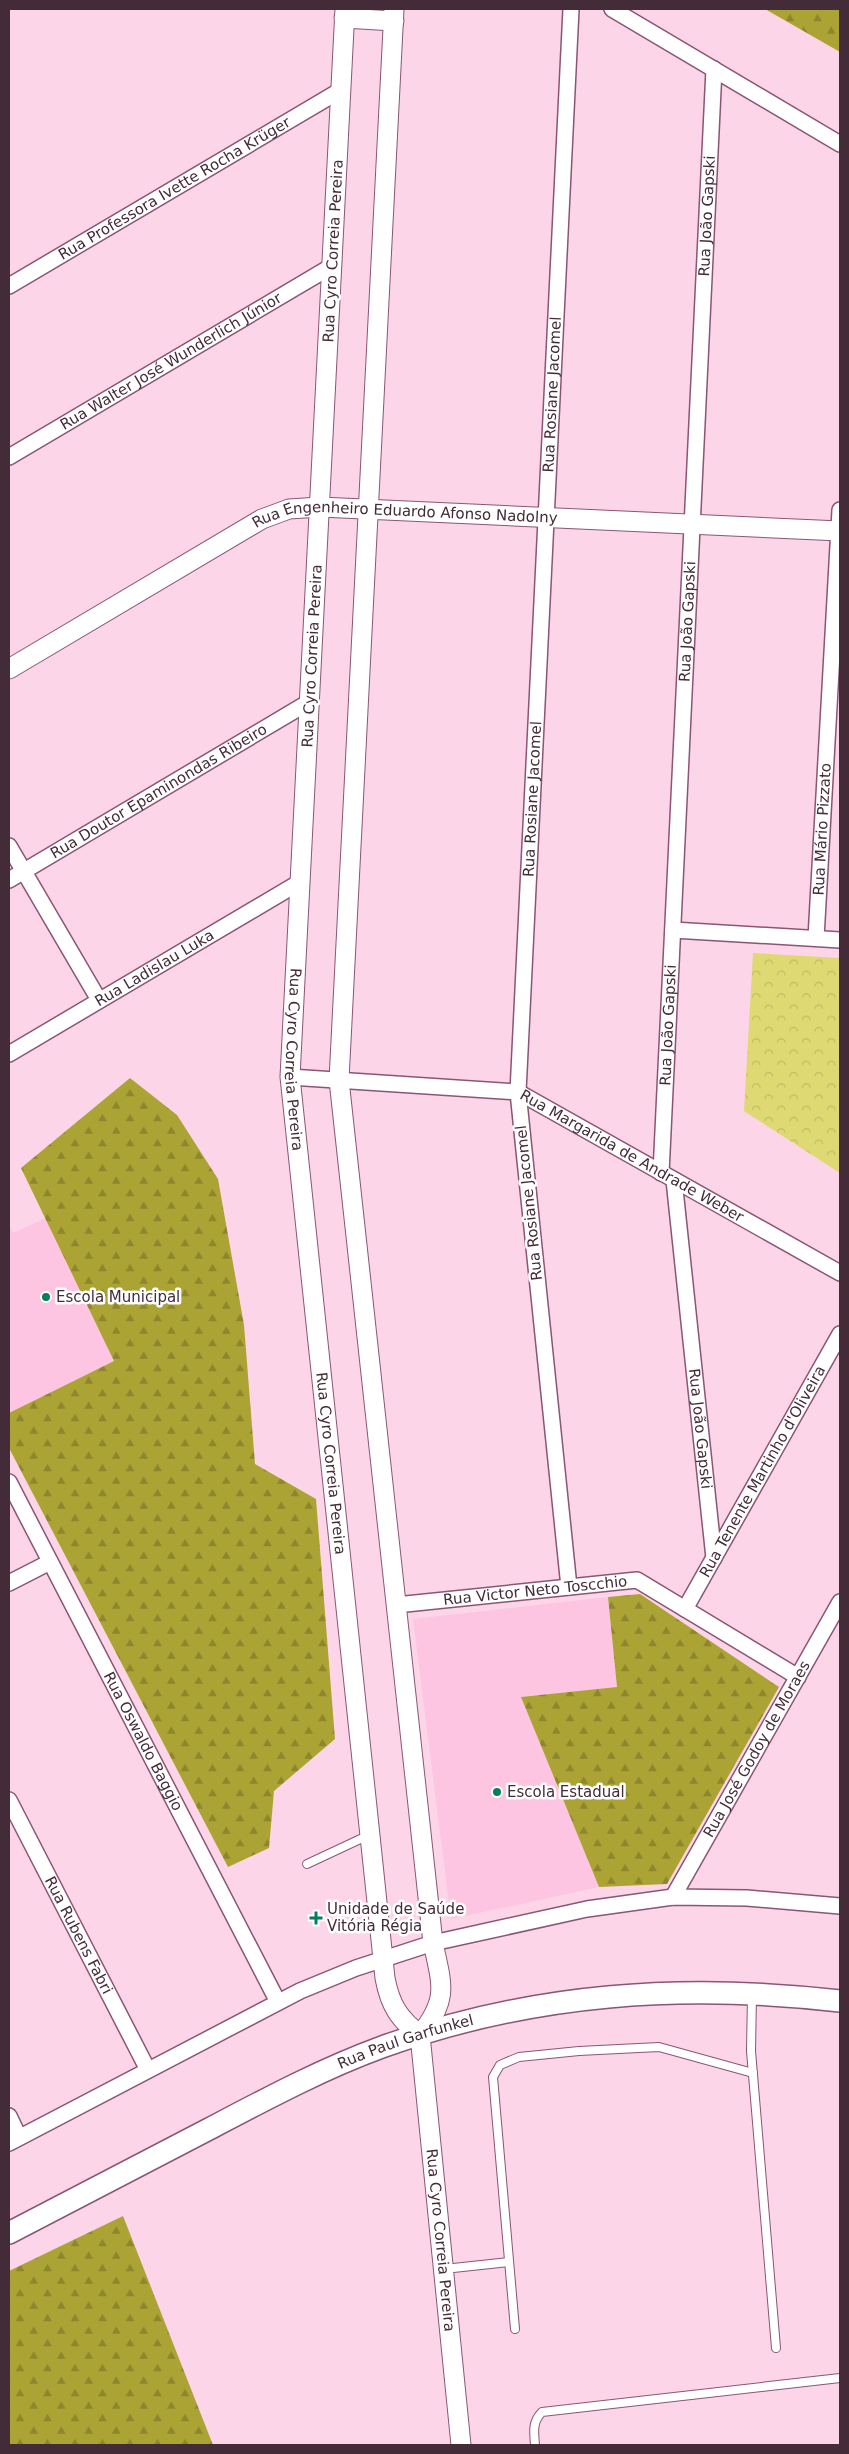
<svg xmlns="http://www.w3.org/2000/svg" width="849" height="2454" viewBox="0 0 849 2454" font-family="'DejaVu Sans',sans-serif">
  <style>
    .built { fill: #fdc5e2 }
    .forest { fill: url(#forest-firs) }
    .park { fill: url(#park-crowns) }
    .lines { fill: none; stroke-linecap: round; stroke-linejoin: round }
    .service-casing { stroke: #8b5574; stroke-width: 10 }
    .minor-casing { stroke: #8b5574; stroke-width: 18 }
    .tertiary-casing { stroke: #8b5574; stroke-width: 21 }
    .secondary-casing { stroke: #8b5574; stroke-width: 24 }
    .service { stroke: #fff; stroke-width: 8 }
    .minor { stroke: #fff; stroke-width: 15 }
    .tertiary { stroke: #fff; stroke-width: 19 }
    .secondary { stroke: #fff; stroke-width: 21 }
    .poi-dot { fill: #047d5a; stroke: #fff; stroke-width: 2 }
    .labels { text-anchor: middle; stroke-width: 5; stroke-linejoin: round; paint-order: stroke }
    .street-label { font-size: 15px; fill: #432b38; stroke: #fff }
    .poi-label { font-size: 15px; fill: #432b38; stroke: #fff; text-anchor: start }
  </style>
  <defs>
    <pattern id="forest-firs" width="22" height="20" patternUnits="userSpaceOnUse" patternTransform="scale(1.25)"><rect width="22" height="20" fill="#aba434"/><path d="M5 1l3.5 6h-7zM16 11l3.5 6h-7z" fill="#8d862d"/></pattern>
    <pattern id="park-crowns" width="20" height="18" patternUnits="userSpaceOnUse" patternTransform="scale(1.25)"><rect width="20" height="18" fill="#dfd973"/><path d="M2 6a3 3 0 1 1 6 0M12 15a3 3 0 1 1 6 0" fill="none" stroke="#c1ba64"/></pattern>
  </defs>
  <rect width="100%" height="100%" fill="#fcd5e9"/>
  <g class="built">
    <polygon points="46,1218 114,1361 9,1413 9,1225 13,1233"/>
    <polygon points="608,1597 617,1687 521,1697 599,1887 451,1919 413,1619"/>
  </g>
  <g class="forest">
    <polygon points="765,9 840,9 840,52"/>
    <polygon points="130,1078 177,1115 218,1179 244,1325 255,1464 316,1499 335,1739 274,1791 269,1848 228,1867 9,1448 9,1413 114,1361 21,1168"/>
    <polygon points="640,1594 779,1687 667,1884 599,1887 521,1697 617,1687 608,1597"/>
    <polygon points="123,2216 213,2445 9,2445 9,2271"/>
  </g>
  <polygon class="park" points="753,953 840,958 840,1173 744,1111"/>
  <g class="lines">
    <defs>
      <g id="service">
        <polyline points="307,1864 369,1835"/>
        <polyline points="752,1995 751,2051 776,2348"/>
        <polyline points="444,2269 509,2262"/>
        <polyline points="515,2329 493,2077 500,2065 519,2057 579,2051 659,2047 753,2073"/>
        <path d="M535 2445C534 2432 532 2422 542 2412L840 2378"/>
      </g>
      <g id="minor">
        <polyline points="612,9 840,144"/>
        <path id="s1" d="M9 286 341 90"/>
        <path id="s2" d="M9 457 332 266"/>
        <polyline points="9,846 99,1000"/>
        <path id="s3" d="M9 880 309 702"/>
        <polyline points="673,930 840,940"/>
        <path id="s4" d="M816 938 840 510"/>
        <path id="s5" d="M9 1054 300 882"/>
        <path id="s6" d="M290 1077 518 1092 840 1273"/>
        <path id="s7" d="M661 1173 714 69"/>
        <path id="s8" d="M674 1180 714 1558"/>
        <path id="s9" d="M9 1482 278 2002"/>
        <polyline points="9,1583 50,1562"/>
        <path id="s10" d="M569 1587 518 1092 571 9"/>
        <path id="s11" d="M396 1605 637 1580 798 1677"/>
        <path id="s12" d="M685 1609 840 1334"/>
        <path id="s13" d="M9 1800 148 2070"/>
        <path id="s14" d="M673 1897 840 1602"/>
        <polyline points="9,2116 19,2137"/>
        <polyline points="9,2143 300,1991 356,1968 433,1943 587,1909 673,1897 747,1898 840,1906"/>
      </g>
      <g id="tertiary">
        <path id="s15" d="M345 9 290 1077 385 1978C390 2005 399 2019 420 2035"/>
        <path id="s16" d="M394 9 339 1080 433 1943C442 1985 449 1999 420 2035L461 2445"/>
        <polyline points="344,18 394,21"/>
        <path id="s17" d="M9 669 262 519 289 509 320 507 840 531"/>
      </g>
      <g id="secondary">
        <path id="s18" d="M9 2233C76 2198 143 2163 209 2129 266 2099 322 2069 382 2047 532 1993 683 1983 840 2001"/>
      </g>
    </defs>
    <use href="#service" class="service-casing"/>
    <use href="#minor" class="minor-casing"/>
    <use href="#tertiary" class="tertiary-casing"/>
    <use href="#secondary" class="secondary-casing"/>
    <use href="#service" class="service"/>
    <use href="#minor" class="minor"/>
    <use href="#tertiary" class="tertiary"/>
    <use href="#secondary" class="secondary"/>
  </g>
  <g class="poi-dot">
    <circle cx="46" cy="1297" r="5"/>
    <circle cx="497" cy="1792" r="5"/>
    <path d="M313.5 1910.5h5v5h5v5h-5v5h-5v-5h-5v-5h5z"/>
  </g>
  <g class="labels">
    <g class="street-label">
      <text dy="5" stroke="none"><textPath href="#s1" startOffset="192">Rua Professora Ivette Rocha Krüger</textPath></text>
      <text dy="5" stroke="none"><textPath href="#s7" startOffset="958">Rua João Gapski</textPath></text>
      <text transform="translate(333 251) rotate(-87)" y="5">Rua Cyro Correia Pereira</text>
      <text dy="5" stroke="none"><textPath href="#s2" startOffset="188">Rua Walter José Wunderlich Júnior</textPath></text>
      <text dy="5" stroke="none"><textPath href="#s10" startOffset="1196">Rua Rosiane Jacomel</textPath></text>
      <text dy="5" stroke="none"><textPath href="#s17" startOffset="438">Rua Engenheiro Eduardo Afonso Nadolny</textPath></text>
      <text dy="5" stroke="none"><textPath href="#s7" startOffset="552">Rua João Gapski</textPath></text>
      <text transform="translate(312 656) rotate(-87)" y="5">Rua Cyro Correia Pereira</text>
      <text dy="5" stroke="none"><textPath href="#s3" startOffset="174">Rua Doutor Epaminondas Ribeiro</textPath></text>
      <text dy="5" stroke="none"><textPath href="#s10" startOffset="791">Rua Rosiane Jacomel</textPath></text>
      <text dy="5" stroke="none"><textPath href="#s4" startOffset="109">Rua Mário Pizzato</textPath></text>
      <text dy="5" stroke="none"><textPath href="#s5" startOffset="169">Rua Ladislau Luka</textPath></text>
      <text dy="5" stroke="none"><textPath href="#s7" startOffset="148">Rua João Gapski</textPath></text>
      <text dy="5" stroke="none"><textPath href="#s15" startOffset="1052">Rua Cyro Correia Pereira</textPath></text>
      <text dy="5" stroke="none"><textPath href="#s6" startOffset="359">Rua Margarida de Andrade Weber</textPath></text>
      <text transform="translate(529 1203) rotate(-96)" y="5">Rua Rosiane Jacomel</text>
      <text dy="5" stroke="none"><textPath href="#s8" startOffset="250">Rua João Gapski</textPath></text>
      <text dy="5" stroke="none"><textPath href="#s15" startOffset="1458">Rua Cyro Correia Pereira</textPath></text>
      <text dy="5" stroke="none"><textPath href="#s12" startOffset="158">Rua Tenente Martinho d'Oliveira</textPath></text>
      <text dy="5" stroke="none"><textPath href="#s11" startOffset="140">Rua Victor Neto Toscchio</textPath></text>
      <text dy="5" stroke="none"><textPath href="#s9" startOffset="292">Rua Oswaldo Baggio</textPath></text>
      <text dy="5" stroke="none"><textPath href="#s14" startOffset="170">Rua José Godoy de Moraes</textPath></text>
      <text dy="5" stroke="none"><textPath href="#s13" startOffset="152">Rua Rubens Fabri</textPath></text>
      <text dy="5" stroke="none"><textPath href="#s18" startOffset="441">Rua Paul Garfunkel</textPath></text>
      <text dy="5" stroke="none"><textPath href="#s16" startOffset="2245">Rua Cyro Correia Pereira</textPath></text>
    </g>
    <g class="poi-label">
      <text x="56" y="1302">Escola Municipal</text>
      <text x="507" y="1797">Escola Estadual</text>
      <text x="327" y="1914">Unidade de Saúde<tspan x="327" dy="17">Vitória Régia</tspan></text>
    </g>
  </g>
  <rect width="849" height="2454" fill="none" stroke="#432b38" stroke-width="20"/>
</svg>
